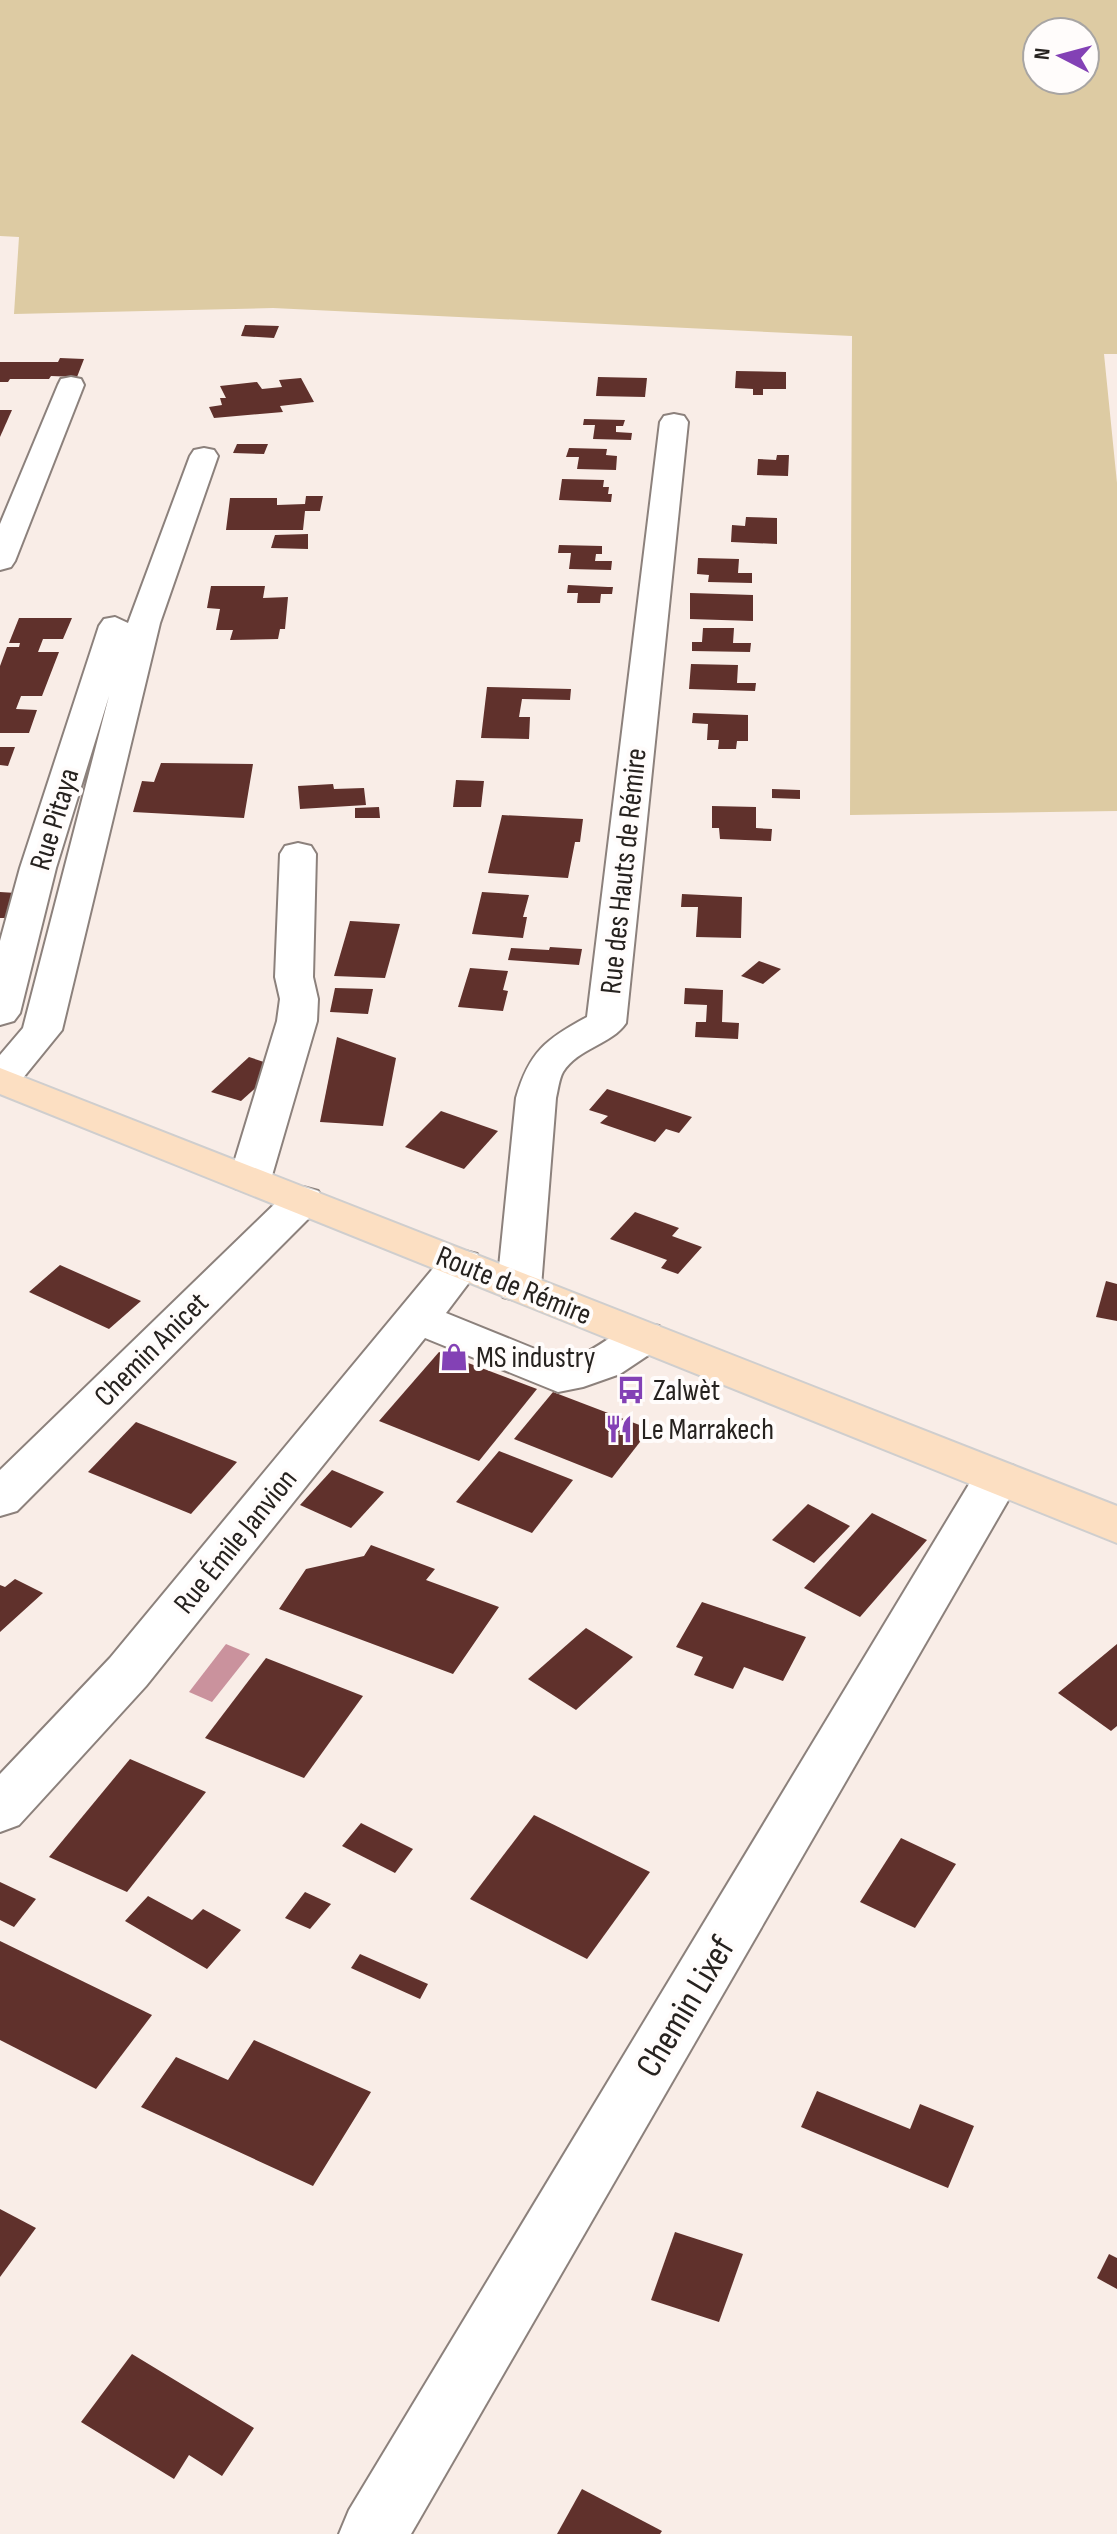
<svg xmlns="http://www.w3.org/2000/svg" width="1117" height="2534" viewBox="0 0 1117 2534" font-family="'Sofia Sans Condensed',sans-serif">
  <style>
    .green { fill: #ddcba3; fill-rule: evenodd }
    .water { fill: #ca929d }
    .building { fill: #60312c }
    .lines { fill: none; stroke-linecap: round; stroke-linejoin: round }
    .minor-casing { stroke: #8c817c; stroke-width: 4 }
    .major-casing { stroke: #cfcece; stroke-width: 4 }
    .minor { fill: #fff; fill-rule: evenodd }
    .major { fill: #fcdfc2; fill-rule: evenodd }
    .labels { text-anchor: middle; stroke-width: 8; stroke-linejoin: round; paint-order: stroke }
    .street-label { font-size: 30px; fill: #26221f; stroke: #fffcfb }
    .poi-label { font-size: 30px; fill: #26221f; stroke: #fffcfb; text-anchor: start }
    .near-street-label { font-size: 36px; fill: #26221f; stroke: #fffcfb }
  </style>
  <rect width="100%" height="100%" fill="#f9ede7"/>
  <path class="green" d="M0 0H1117V354H1104L1117 483V811L850 815 852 336 273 308 14 314 19 237 0 236ZM1037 32H1085V80H1037Z"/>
  <polygon class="water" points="226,1644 250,1654 212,1702 189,1692"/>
  <g class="building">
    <polygon points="245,325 279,326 274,338 241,336"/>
    <polygon points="60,358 84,359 77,377 51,376 49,379 10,379 8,382 0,382 0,362 58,362"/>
    <polygon points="736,371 786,372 786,389 763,389 763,395 753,395 753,389 735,388"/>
    <polygon points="598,377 647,378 645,397 596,396"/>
    <polygon points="301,378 314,402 280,406 283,412 214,418 209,407 222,405 220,398 226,398 220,386 257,382 262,389 282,387 279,380"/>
    <polygon points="0,410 12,410 0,437"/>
    <polygon points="584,419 625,420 623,426 616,426 616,432 632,433 631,440 593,439 595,425 583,425"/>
    <polygon points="237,444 268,444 264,454 233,453"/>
    <polygon points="569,448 607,449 606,455 617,456 616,470 577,469 579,457 566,457"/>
    <polygon points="777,455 789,455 788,476 757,475 758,459 776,460"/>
    <polygon points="562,479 604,480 603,487 609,487 608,494 612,494 611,502 559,500"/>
    <polygon points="306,496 323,496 320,511 305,511 303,530 226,530 230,498 277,498 277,505 305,504"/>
    <polygon points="746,517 777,518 777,544 731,542 732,525 745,526"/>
    <polygon points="308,534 308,549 271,548 275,535"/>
    <polygon points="559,545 602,546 602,554 596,554 595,561 612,561 611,570 569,569 571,553 558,553"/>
    <polygon points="698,558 739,559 738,573 752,573 752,583 708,582 709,575 697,574"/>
    <polygon points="568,585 608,587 613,587 612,594 601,594 600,603 577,603 578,593 567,593"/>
    <polygon points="211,586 265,586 263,598 288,597 285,629 280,629 278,639 230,640 233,630 216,630 220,609 207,608"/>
    <polygon points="690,593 753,595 753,621 690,619"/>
    <polygon points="19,618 72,618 63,639 43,639 38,652 59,652 42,696 21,696 16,709 37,710 29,733 0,733 0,666 7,647 19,647 20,643 9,643"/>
    <polygon points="703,628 734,628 733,643 751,643 750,652 692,651 692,642 702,642"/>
    <polygon points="691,664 738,665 737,683 756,683 755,691 689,689"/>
    <polygon points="487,687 571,689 570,700 522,699 519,717 530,717 529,739 481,738"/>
    <polygon points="693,713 748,715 748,741 737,741 736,749 718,749 719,740 707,740 708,724 692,723"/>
    <polygon points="0,747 15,747 8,766 0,765"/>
    <polygon points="161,763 253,764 244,818 133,812 142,781 154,782"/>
    <polygon points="456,780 484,781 481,807 453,807"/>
    <polygon points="333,784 334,789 364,788 366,805 300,809 298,786"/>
    <polygon points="772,789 800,790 800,799 772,798"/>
    <polygon points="712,806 756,807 756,828 772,829 771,841 720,839 719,828 712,828"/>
    <polygon points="379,807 380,818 355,818 355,808"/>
    <polygon points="502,815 583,819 580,842 575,842 568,878 488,873"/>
    <polygon points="0,892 16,893 8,918 0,918"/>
    <polygon points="482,892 529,895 523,917 527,917 523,938 472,934"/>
    <polygon points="682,894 742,897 741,938 696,937 698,907 681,907"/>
    <polygon points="350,921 400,924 385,978 334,976"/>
    <polygon points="550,947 582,949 579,965 508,960 511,948 549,950"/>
    <polygon points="759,961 781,969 763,984 741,976"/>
    <polygon points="470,968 508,971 503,990 508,991 503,1011 458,1007"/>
    <polygon points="335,988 373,989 368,1014 330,1012"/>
    <polygon points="685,988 723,990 722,1022 739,1023 738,1039 695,1037 696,1022 706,1022 707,1005 684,1004"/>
    <polygon points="337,1037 396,1058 383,1126 320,1122"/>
    <polygon points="249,1057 279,1067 241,1101 211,1092"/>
    <polygon points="607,1089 653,1104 692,1117 679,1133 666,1129 655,1142 600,1123 608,1116 589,1110"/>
    <polygon points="441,1111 498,1131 464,1169 405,1147"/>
    <polygon points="635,1212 679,1228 672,1236 702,1247 678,1274 661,1268 667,1260 610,1239"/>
    <polygon points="60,1265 141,1301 109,1329 29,1292"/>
    <polygon points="1106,1281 1117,1284 1117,1321 1096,1317"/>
    <polygon points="439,1352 537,1389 479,1461 379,1421"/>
    <polygon points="553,1392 650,1429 612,1478 514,1439"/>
    <polygon points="136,1422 237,1462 191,1514 88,1472"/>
    <polygon points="499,1451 573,1480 532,1533 456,1502"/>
    <polygon points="332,1470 384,1492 351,1528 300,1505"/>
    <polygon points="808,1504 850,1526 814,1563 772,1540"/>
    <polygon points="872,1513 927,1540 860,1617 804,1588"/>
    <polygon points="371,1545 435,1569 426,1580 499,1607 453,1674 279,1609 306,1569 364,1556"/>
    <polygon points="15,1579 43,1593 0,1632 0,1585 5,1587"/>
    <polygon points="702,1602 806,1637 783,1681 744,1667 733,1689 694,1675 703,1657 676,1647"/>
    <polygon points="586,1628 633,1657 576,1710 528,1679"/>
    <polygon points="1117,1644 1117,1726 1111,1731 1058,1693"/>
    <polygon points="266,1658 363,1696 304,1778 205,1738"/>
    <polygon points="130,1759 206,1792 127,1892 49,1857"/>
    <polygon points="534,1815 650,1872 587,1959 470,1899"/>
    <polygon points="361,1823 413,1849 395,1873 342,1846"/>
    <polygon points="901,1838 956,1864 915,1928 860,1902"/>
    <polygon points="0,1882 36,1899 14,1927 0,1920"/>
    <polygon points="305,1892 331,1904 310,1929 285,1918"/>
    <polygon points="148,1896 192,1920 203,1909 241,1930 207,1969 125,1921"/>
    <polygon points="0,1941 152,2015 96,2089 0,2040"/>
    <polygon points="360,1954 428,1984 420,1999 351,1968"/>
    <polygon points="254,2040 371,2092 313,2186 141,2107 176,2057 228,2080"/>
    <polygon points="817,2091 910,2129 920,2104 974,2126 948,2188 801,2127"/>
    <polygon points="0,2209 36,2228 0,2277"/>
    <polygon points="675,2232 743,2254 719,2322 651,2300"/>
    <polygon points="1109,2254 1117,2258 1117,2289 1097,2278"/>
    <polygon points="132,2354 254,2428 222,2476 189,2455 174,2479 81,2422"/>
    <polygon points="582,2489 662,2531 660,2534 557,2534"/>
  </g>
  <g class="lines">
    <defs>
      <g id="minor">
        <polygon points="71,377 81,379 84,385 15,561 11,567 0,570 0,524 58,385 61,379"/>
        <path d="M674 414 684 416 688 422 626 1023C611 1045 578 1048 563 1072 559 1079 558 1090 556 1098L541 1287 535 1297 519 1301 503 1297 497 1287 516 1098C529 1052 546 1039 587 1017L660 422 664 416Z"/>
        <polygon points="204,448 214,450 218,456 160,623 62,1030 14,1089 0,1092 0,1055 23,1028 109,696 56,868 20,1013 14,1021 0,1025 0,941 20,868 99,626 104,619 115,617 128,623 190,456 194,450"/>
        <polygon points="298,843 311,846 316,854 313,977 318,999 317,1021 271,1179 265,1188 250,1192 235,1188 229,1179 277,1021 280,999 275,977 280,854 285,846"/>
        <polygon points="303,1187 318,1191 324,1200 318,1209 17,1511 0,1516 0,1470 288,1191"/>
        <path d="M461 1250 477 1254 483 1264 446 1313 562 1360C600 1356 620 1316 659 1326L666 1337 659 1348 620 1374 583 1387 558 1392 425 1338 146 1686 19 1825 0 1832V1774L110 1658 445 1254Z"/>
        <polygon points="997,1461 1014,1466 1021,1478 411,2534 339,2534 349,2510 980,1466"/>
      </g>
      <polygon id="major" points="0,1068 1117,1506 1117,1543 0,1094"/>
    </defs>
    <use href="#minor" class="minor-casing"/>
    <use href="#major" class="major-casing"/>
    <use href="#minor" class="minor"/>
    <use href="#major" class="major"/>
  </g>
  <defs>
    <symbol id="shop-bare" viewBox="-9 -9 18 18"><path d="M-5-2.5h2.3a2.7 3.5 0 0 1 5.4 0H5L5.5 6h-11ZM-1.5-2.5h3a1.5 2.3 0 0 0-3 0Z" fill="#8341b5" stroke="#fffcfb" stroke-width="2.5" paint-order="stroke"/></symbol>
    <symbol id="bus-bare" viewBox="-9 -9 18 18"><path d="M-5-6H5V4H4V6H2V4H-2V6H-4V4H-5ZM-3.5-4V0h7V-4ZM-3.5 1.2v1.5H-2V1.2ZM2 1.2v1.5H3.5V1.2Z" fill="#8341b5" stroke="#fffcfb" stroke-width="2.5" paint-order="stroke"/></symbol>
    <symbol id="restaurant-bare" viewBox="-9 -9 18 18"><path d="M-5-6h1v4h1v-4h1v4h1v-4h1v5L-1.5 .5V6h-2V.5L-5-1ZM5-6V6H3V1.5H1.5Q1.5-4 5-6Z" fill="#8341b5" stroke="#fffcfb" stroke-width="2.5" paint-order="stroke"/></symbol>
  </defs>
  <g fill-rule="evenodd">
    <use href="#shop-bare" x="434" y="1337" width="40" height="40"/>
    <use href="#bus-bare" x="611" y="1370" width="40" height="40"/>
    <use href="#restaurant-bare" x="599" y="1409" width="40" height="40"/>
  </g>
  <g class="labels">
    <g class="street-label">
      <text transform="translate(54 819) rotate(-73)" y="10">Rue Pitaya</text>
      <text transform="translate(623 871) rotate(-84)" y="10">Rue des Hauts de Rémire</text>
      <text transform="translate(514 1285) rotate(22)" y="10">Route de Rémire</text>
      <text transform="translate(151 1349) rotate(-45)" y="10">Chemin Anicet</text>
      <text transform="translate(235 1541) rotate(-51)" y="10">Rue Émile Janvion</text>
    </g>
    <g class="poi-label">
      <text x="476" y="1367">MS industry</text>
      <text x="653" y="1400">Zalwèt</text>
      <text x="641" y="1439">Le Marrakech</text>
    </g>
    <g class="near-street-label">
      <text transform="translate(684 2006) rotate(-59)" y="13">Chemin Lixef</text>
    </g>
  </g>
  <g transform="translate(1061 56) rotate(276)"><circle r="38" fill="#fffcfb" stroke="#a8a5a3" stroke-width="2"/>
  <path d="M0-6L14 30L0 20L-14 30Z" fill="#8341b5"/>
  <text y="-12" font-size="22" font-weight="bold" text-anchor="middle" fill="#26221f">N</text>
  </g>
</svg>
